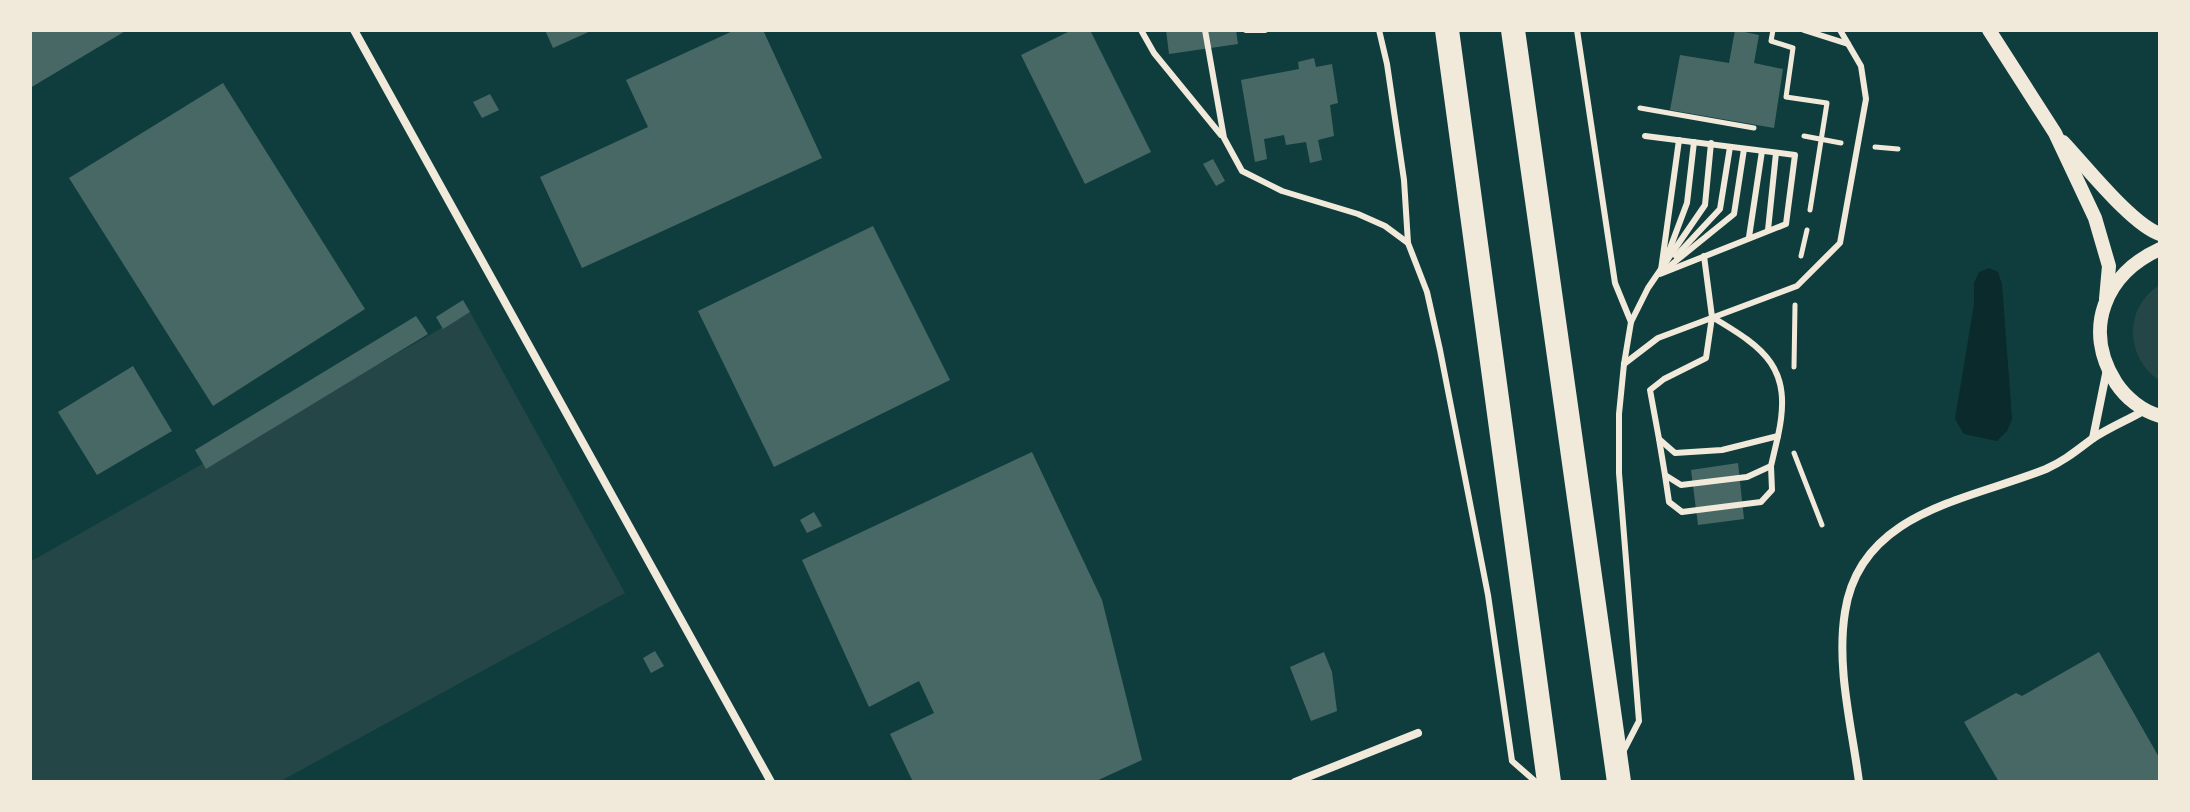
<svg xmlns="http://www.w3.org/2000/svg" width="2190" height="812" viewBox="0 0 2190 812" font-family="Figtree,sans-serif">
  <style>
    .green { fill: #244646 }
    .water { fill: #0a2a2b }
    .building { fill: #486865 }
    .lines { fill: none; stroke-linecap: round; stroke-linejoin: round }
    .path { stroke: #f1e9da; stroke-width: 5 }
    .service { stroke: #f1e9da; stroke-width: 6 }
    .minor { stroke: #f1e9da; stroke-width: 8 }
    .tertiary { stroke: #f1e9da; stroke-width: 14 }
    .motorway { stroke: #f1e9da; stroke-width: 24 }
  </style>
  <rect width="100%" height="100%" fill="#0f3d3e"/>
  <g class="green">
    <path d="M2160 285V381C2125 358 2123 307 2160 285Z"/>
    <polygon points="470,312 625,593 279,782 30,782 30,562"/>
  </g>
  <polygon class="water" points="1989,268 1998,272 2002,284 2012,419 2007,431 1997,441 1964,434 1955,419 1974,304 1974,283 1979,272"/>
  <g class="building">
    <polygon points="30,30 127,30 30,88"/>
    <polygon points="545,30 593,30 553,48"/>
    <polygon points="735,30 763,30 822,158 582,268 540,177 648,127 626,80"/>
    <polygon points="1072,30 1090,30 1151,152 1085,184 1021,55"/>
    <polygon points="1166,30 1236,30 1238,44 1169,54"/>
    <polygon points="1735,30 1759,35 1754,63 1783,69 1774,128 1670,110 1680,55 1729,63"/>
    <polygon points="1314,58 1316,67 1332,64 1338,103 1330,105 1334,136 1318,140 1322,160 1310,163 1306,142 1286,145 1284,135 1264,139 1267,159 1255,162 1241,80 1299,69 1298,62"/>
    <polygon points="223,83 365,309 213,406 69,178"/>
    <polygon points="490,94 499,110 482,118 473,102"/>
    <polygon points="1213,159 1225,181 1216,186 1203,164"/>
    <polygon points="873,226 950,380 774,467 698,311"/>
    <polygon points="463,300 470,312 443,329 436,317"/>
    <polygon points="416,316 428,334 206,469 195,450"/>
    <polygon points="133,366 172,431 97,475 58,412"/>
    <polygon points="1032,452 1102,600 1142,760 1094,782 913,782 890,734 934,713 919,681 869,707 802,560"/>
    <polygon points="1738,463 1744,519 1698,525 1691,470"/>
    <polygon points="814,512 822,526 807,533 800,520"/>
    <polygon points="655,651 664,666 651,673 643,658"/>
    <polygon points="1324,652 1332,672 1337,711 1311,721 1290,667"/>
    <polygon points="2099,652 2160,759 2160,782 1999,782 1964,722 2016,693 2022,696"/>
  </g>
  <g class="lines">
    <g class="path">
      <polyline points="1773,30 1771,41 1793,48 1786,97 1827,103 1810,210"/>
      <polyline points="1640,108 1754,128"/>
      <polyline points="1804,136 1841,143"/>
      <polyline points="1875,147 1898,149"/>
      <polyline points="1801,256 1807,230"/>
      <polyline points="1794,367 1795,305"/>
      <polyline points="1794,453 1822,525"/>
    </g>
    <g class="service">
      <polyline points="1141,30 1154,53 1221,135"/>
      <polyline points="1205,30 1224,138 1242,171 1282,191 1358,214 1385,226 1408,243 1427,292 1440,350 1488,595 1512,761 1536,782"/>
      <polyline points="1246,30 1265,30"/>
      <polyline points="1379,30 1387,64 1404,180 1408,243"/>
      <polyline points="1577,30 1615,283 1631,322"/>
      <polyline points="1804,30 1848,44"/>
      <polyline points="1645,136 1795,155 1786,224 1660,274"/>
      <polyline points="1768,230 1776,153"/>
      <polyline points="1749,237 1762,151"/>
      <polyline points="1676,256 1720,209 1730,147"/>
      <path d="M1704 256 1712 317 1706 358 1664 379 1650 390 1659 439 1675 453 1722 450 1778 436C1793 368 1766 349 1712 317"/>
      <polyline points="1666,259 1687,203 1694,142"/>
      <polyline points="1666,269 1734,214 1744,149"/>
      <polyline points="1661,270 1679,140"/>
      <polyline points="1624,364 1658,338 1797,286 1840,243 1866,99 1861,66 1840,30"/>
      <polyline points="1659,439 1665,475 1681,485 1747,477 1771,466 1778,436"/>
      <polyline points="1665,475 1669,502 1682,512 1761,502 1772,490 1771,466"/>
      <polyline points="1623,752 1639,721 1619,473 1619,414 1624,364 1631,322 1648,288 1705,205 1711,143"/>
    </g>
    <g class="minor">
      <polyline points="354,30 771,782"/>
      <polyline points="2093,438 2107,369"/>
      <polyline points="1295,782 1418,733"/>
      <path d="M1859 782C1852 727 1836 668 1845 612 1860 511 1969 500 2046 469 2064 461 2076 451 2092 439 2108 428 2128 420 2145 410"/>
    </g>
    <g class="tertiary">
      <polyline points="1989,30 2055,133 2095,218 2109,266 2106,299"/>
      <path d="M2063 142C2085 165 2132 225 2160 234"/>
      <path d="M2160 249C2105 274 2082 329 2116 383 2126 398 2142 411 2160 416"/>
    </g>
    <g class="motorway">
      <polyline points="1447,30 1549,782"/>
      <polyline points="1513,30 1619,782"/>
    </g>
  </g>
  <rect width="2190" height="812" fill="none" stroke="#f1e9da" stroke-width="64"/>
</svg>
